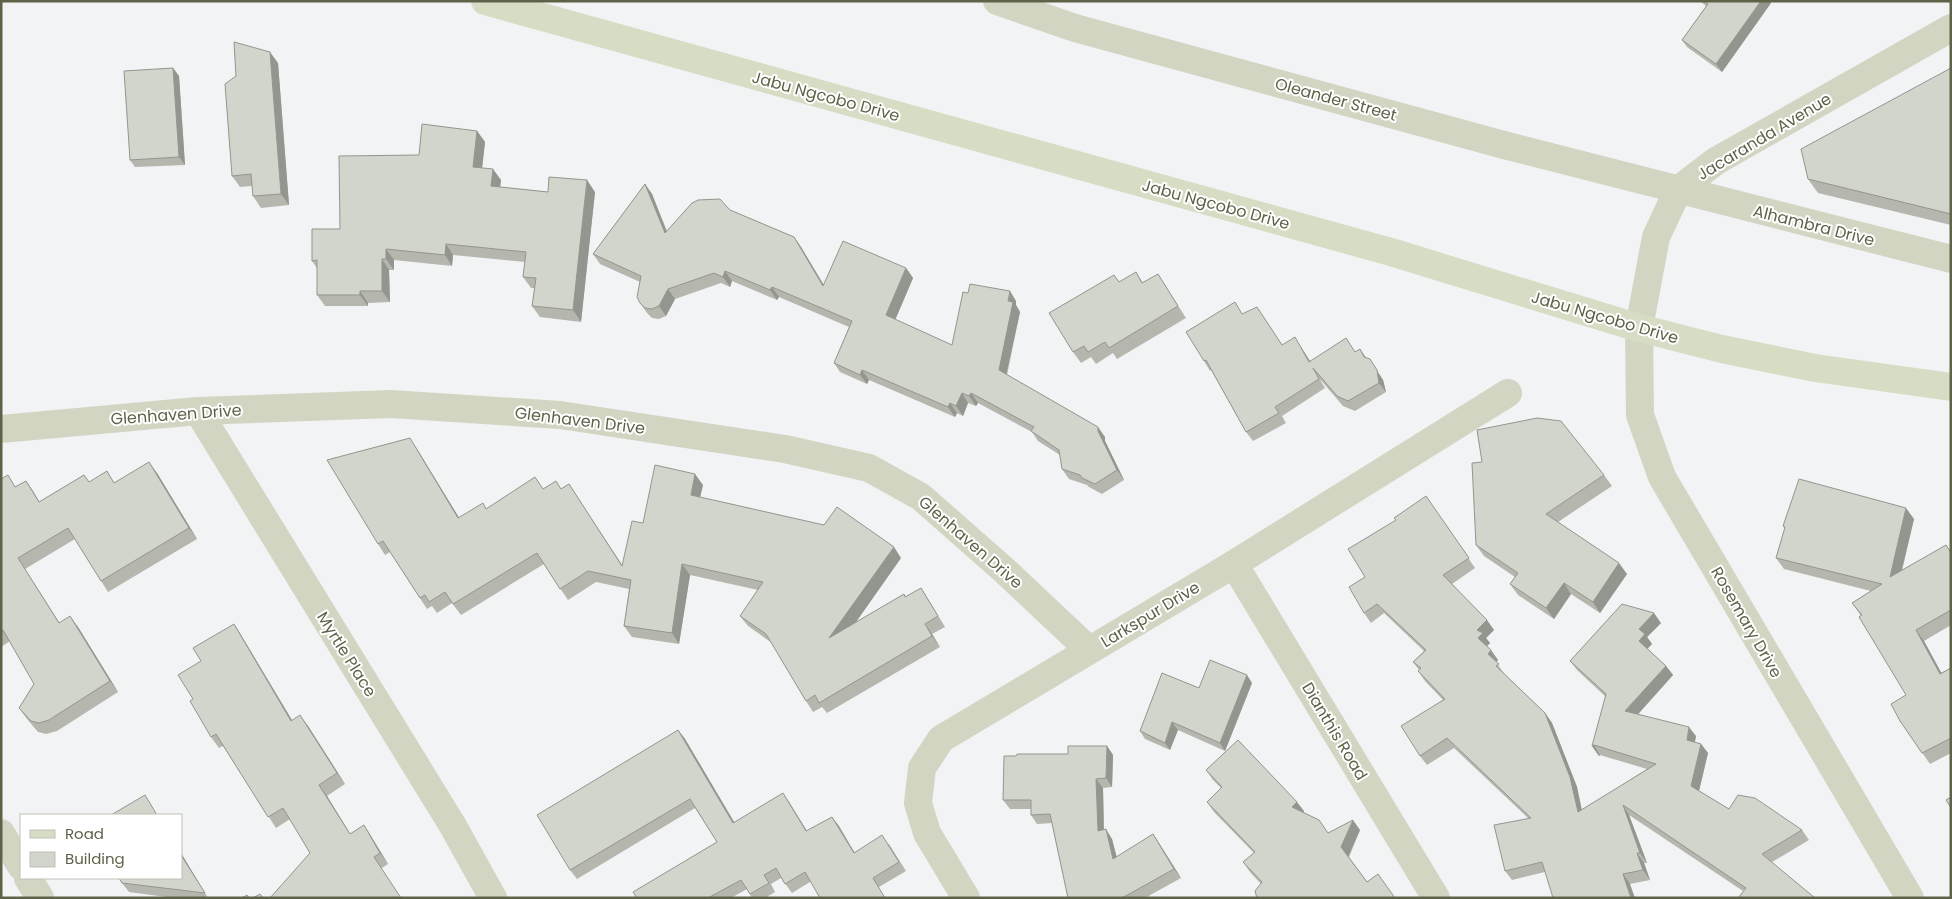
<svg xmlns="http://www.w3.org/2000/svg" width="1952" height="899" viewBox="0 0 1952 899" font-family="Poppins,sans-serif">
  <style>
    .lines { fill: none; stroke-linecap: round; stroke-linejoin: round }
    .minor { stroke: #d2d5c2; stroke-width: 28 }
    .secondary { stroke: #d7ddc4; stroke-width: 28 }
    .wall { fill: #b5b7af }
    .shaded-wall { fill: #93958f }
    .building { fill: #d2d5cc; stroke: #93958f }
    .labels { text-anchor: middle; stroke-width: 4; stroke-linejoin: round; paint-order: stroke }
    .street-label { font-size: 16px; fill: #5e6348; stroke: #fff }
  </style>
  <rect width="100%" height="100%" fill="#f2f3f5"/>
  <g class="lines">
    <g class="minor">
      <polyline points="997,1 1075,28 1504,145 1951,259"/>
      <polyline points="198,411 453,826 493,898"/>
      <polyline points="1,429 198,411 391,404 560,415 785,449 869,468 921,497 1004,570 1089,650"/>
      <polyline points="1234,564 1436,898"/>
      <polyline points="1,833 21,866"/>
      <polyline points="28,878 40,898"/>
      <polyline points="966,898 927,833 918,803 922,768 941,739 1234,564 1508,393"/>
      <polyline points="1910,898 1662,477 1640,415 1639,328 1656,237 1678,190 1716,161 1951,28"/>
    </g>
    <polyline class="secondary" points="485,1 1391,252 1639,328 1722,349 1815,368 1951,387"/>
  </g>
  <g class="wall">
    <polygon points="1700,1 1770,1 1771,3 1722,72 1687,47 1682,40 1706,6"/>
    <polygon points="278,63 289,205 261,208 253,196 252,186 240,187 232,176"/>
    <polygon points="173,68 179,76 185,165 135,167 130,160"/>
    <polygon points="1951,68 1951,225 1818,193 1808,179"/>
    <polygon points="477,131 485,142 482,168 501,180 500,187 548,192 595,192 581,322 540,317 532,306 535,288 531,288 523,277 525,262 453,255 452,266 394,260 394,270 389,270 390,302 368,303 368,306 325,306 317,295 317,268 312,261 340,229"/>
    <polygon points="645,184 652,194 667,231 730,210 794,237 801,247 824,285 906,268 913,278 895,320 952,345 1016,301 1016,305 1020,312 1007,375 1105,437 1105,441 1124,480 1102,494 1089,487 1087,485 1069,479 1062,469 1060,455 1038,441 1032,432 978,403 976,406 968,403 963,416 957,413 955,417 869,380 867,384 840,372 834,363 849,327 779,297 777,300 732,281 730,287 721,283 675,299 666,316 659,319 652,318 647,313 640,303 640,282 600,264 593,254"/>
    <polygon points="1136,272 1143,283 1158,274 1186,318 1117,359 1113,353 1096,364 1091,357 1081,363 1073,352 1119,282"/>
    <polygon points="1243,314 1263,316 1282,345 1301,347 1310,361 1355,352 1360,349 1383,380 1386,392 1355,411 1343,406 1319,378 1325,388 1282,416 1286,423 1253,441 1246,432 1211,370 1210,371 1204,361"/>
    <polygon points="417,449 459,518 543,489 561,489 569,484 622,566 643,523 703,485 700,497 901,558 856,622 904,594 906,597 921,588 928,599 945,627 932,634 940,647 827,713 822,707 813,712 806,701 772,643 748,626 740,616 758,590 690,575 679,644 632,637 624,626 629,589 596,582 568,600 544,564 461,615 452,603 437,613 432,606 427,609 390,552 385,555 378,544"/>
    <polygon points="157,473 197,539 108,592 101,581 75,539 25,569 59,622 78,627 118,692 57,731 46,734 38,732 27,719 19,708 34,684 10,641 1,647 1,479 16,487 26,481 39,502 84,475 89,482 115,482"/>
    <polygon points="1604,475 1612,486 1558,522 1627,574 1600,613 1571,594 1554,619 1518,595 1510,584 1515,577 1484,556 1476,545"/>
    <polygon points="1426,496 1475,568 1452,584 1494,630 1486,638 1490,643 1487,646 1498,660 1496,662 1505,675 1545,713 1552,723 1577,787 1582,810 1647,769 1600,755 1599,756 1592,746 1606,697 1577,670 1570,661 1661,623 1647,637 1652,644 1647,649 1666,666 1673,675 1638,714 1696,736 1695,742 1701,744 1708,753 1699,791 1729,809 1802,830 1809,840 1772,862 1743,891 1629,815 1647,863 1644,863 1650,880 1630,884 1545,872 1512,880 1505,871 1528,818 1454,748 1427,765 1420,756 1443,700 1425,681 1418,671 1419,670 1413,662 1424,651 1384,613 1371,623 1364,613 1365,577 1396,520"/>
    <polygon points="1914,519 1902,571 1946,545 1951,552 1951,625 1924,641 1941,673 1951,668 1951,753 1930,764 1900,721 1906,695 1861,616 1852,603 1871,591 1784,569 1776,558 1785,529 1783,526"/>
    <polygon points="234,624 241,635 292,720 308,726 345,784 327,796 350,834 364,825 388,864 382,868 310,853 290,819 276,828 223,746 219,748 211,737 193,699 201,661"/>
    <polygon points="1252,683 1225,751 1178,730 1170,750 1145,739 1140,731 1199,688"/>
    <polygon points="678,730 685,739 734,822 789,802 807,831 832,817 855,853 889,844 906,871 879,887 810,882 792,893 781,878 771,884 775,892 765,898 752,898 747,889 731,898 637,898 717,842 695,808 577,879 570,870"/>
    <polygon points="1107,746 1113,755 1112,787 1103,788 1104,830 1112,839 1117,857 1153,834 1181,878 1145,898 1068,898 1052,823 1037,824 1031,815 1031,809 1010,809 1003,800 1016,756 1068,754"/>
    <polygon points="1206,770 1304,811 1303,813 1328,833 1360,830 1349,857 1367,882 1395,898 1261,884 1250,872 1243,862 1254,853 1214,812 1207,802 1221,788 1213,780"/>
    <polygon points="181,853 208,898 174,898 129,892 122,883 181,878"/>
  </g>
  <g class="shaded-wall">
    <polygon points="1761,1 1770,1 1771,3 1722,72 1716,64"/>
    <polygon points="270,52 278,63 289,205 281,194"/>
    <polygon points="173,68 179,76 185,165 179,157"/>
    <polygon points="477,131 485,142 481,178 473,167"/>
    <polygon points="493,169 501,180 499,197 491,186"/>
    <polygon points="587,180 595,192 581,322 573,310"/>
    <polygon points="645,184 652,194 671,243 665,233"/>
    <polygon points="794,237 801,247 830,296 823,286"/>
    <polygon points="446,244 453,255 452,266 445,255"/>
    <polygon points="386,249 394,260 394,270 386,259"/>
    <polygon points="382,259 389,270 390,302 382,291"/>
    <polygon points="906,268 913,278 893,325 886,315"/>
    <polygon points="725,271 732,281 730,287 723,277"/>
    <polygon points="772,287 779,297 777,300 770,290"/>
    <polygon points="668,289 675,299 666,316 659,306"/>
    <polygon points="360,291 368,303 368,306 360,295"/>
    <polygon points="1010,291 1016,301 1016,305 1020,312 1005,380 999,370"/>
    <polygon points="1295,337 1301,347 1316,371 1309,362"/>
    <polygon points="1376,369 1383,380 1386,392 1379,383"/>
    <polygon points="862,370 869,380 867,384 860,375"/>
    <polygon points="962,393 968,403 963,416 956,406"/>
    <polygon points="971,393 978,403 976,406 969,396"/>
    <polygon points="950,403 957,413 955,417 948,407"/>
    <polygon points="1098,427 1105,437 1105,441 1124,480 1117,470 1098,431"/>
    <polygon points="410,438 417,449 466,529 458,518"/>
    <polygon points="149,462 157,473 197,539 189,528"/>
    <polygon points="695,474 703,485 698,506 691,495"/>
    <polygon points="26,481 33,491 46,513 39,502"/>
    <polygon points="569,484 576,495 630,577 622,566"/>
    <polygon points="1906,508 1914,519 1897,589 1890,577"/>
    <polygon points="894,547 901,558 837,649 829,638"/>
    <polygon points="1619,563 1627,574 1600,613 1593,602"/>
    <polygon points="682,564 690,575 679,644 672,633"/>
    <polygon points="1564,583 1571,594 1554,619 1546,608"/>
    <polygon points="1654,613 1661,623 1647,637 1652,644 1645,651 1639,641 1639,629"/>
    <polygon points="70,616 78,627 118,692 110,681"/>
    <polygon points="1487,620 1494,630 1486,638 1490,643 1485,648 1478,638 1477,630"/>
    <polygon points="234,624 241,635 299,732 291,721"/>
    <polygon points="925,624 932,634 940,647 932,636"/>
    <polygon points="1916,630 1924,641 1948,685 1940,674"/>
    <polygon points="1491,650 1498,660 1495,663 1488,654"/>
    <polygon points="1666,666 1673,675 1632,721 1625,711"/>
    <polygon points="1247,675 1252,683 1225,751 1220,743"/>
    <polygon points="1545,713 1552,723 1577,787 1584,822 1578,812"/>
    <polygon points="300,715 308,726 345,784 337,773"/>
    <polygon points="1172,722 1178,730 1170,750 1165,743"/>
    <polygon points="1689,727 1696,736 1693,750 1687,740"/>
    <polygon points="678,730 685,739 740,832 733,823"/>
    <polygon points="1701,744 1708,753 1698,795 1691,786"/>
    <polygon points="1594,745 1600,755 1599,756 1592,746"/>
    <polygon points="1107,746 1113,755 1112,787 1106,778"/>
    <polygon points="1096,779 1103,788 1104,840 1098,831"/>
    <polygon points="319,785 327,796 357,845 350,834"/>
    <polygon points="783,793 789,802 813,841 806,831"/>
    <polygon points="1297,802 1304,811 1299,817 1292,807"/>
    <polygon points="1623,805 1629,815 1647,863 1640,853"/>
    <polygon points="832,817 839,826 860,862 854,853"/>
    <polygon points="1353,820 1360,830 1348,857 1341,847"/>
    <polygon points="364,825 371,836 388,864 380,853"/>
    <polygon points="1106,829 1112,839 1119,868 1113,859"/>
    <polygon points="1153,834 1159,843 1181,878 1174,869"/>
    <polygon points="181,853 208,898 205,893 181,855"/>
    <polygon points="1637,853 1644,863 1650,880 1643,870"/>
    <polygon points="1623,874 1630,884 1635,898 1631,898"/>
  </g>
  <g class="building">
    <polygon points="1704,1 1761,1 1716,64 1682,40 1708,4"/>
    <polygon points="234,42 270,52 281,194 253,196 251,174 232,176 225,84 236,76"/>
    <polygon points="173,68 179,157 130,160 124,71"/>
    <polygon points="1951,68 1951,214 1808,179 1801,149"/>
    <polygon points="422,124 477,131 473,167 493,169 491,186 548,192 549,177 587,180 573,310 532,306 536,278 523,277 526,252 446,244 445,255 386,249 386,259 382,259 382,291 360,291 360,295 317,295 317,260 312,261 312,229 340,229 339,156 419,155"/>
    <polygon points="645,184 665,233 692,203 698,200 720,199 730,210 794,237 823,286 843,241 906,268 886,315 952,345 963,292 968,293 970,284 1010,291 1008,301 1013,302 999,370 1098,427 1098,431 1117,470 1095,484 1082,478 1080,475 1062,469 1059,450 1031,431 1034,427 971,393 969,396 962,393 956,406 950,403 948,407 862,370 860,375 834,363 852,321 772,287 770,290 725,271 723,277 714,273 668,289 659,306 652,309 645,308 640,303 637,297 641,276 593,254"/>
    <polygon points="1136,272 1142,283 1158,274 1178,306 1109,348 1105,342 1088,352 1084,346 1073,352 1049,313 1114,275 1119,282"/>
    <polygon points="1235,302 1242,314 1257,307 1282,345 1295,337 1309,362 1346,338 1355,352 1360,349 1364,357 1370,359 1377,370 1379,383 1348,401 1337,396 1313,368 1319,379 1275,407 1279,413 1246,432 1206,360 1204,361 1186,332"/>
    <polygon points="1537,418 1561,421 1604,475 1546,514 1619,563 1593,602 1564,583 1546,608 1510,584 1518,573 1476,545 1472,463 1482,462 1477,430"/>
    <polygon points="410,438 458,518 483,503 486,509 535,477 543,489 556,481 561,489 569,484 622,566 632,521 643,523 655,465 695,474 691,495 824,525 837,507 894,547 829,638 904,594 905,597 921,588 938,616 925,624 932,636 819,703 815,695 806,701 766,634 740,616 763,582 682,564 672,633 624,626 631,580 588,571 560,589 537,553 453,604 445,592 429,602 425,595 420,598 383,541 378,544 327,460"/>
    <polygon points="149,462 189,528 101,581 68,528 18,558 59,623 70,616 110,681 49,720 39,723 31,721 19,708 34,684 3,630 1,631 1,479 8,475 15,487 26,481 39,502 84,475 89,482 107,471 114,483"/>
    <polygon points="1799,479 1906,508 1890,577 1946,545 1951,553 1951,610 1916,630 1940,674 1951,668 1951,738 1922,753 1900,721 1891,704 1906,695 1859,617 1862,615 1852,603 1882,584 1776,558 1785,527 1783,526"/>
    <polygon points="1426,496 1469,558 1443,575 1487,620 1477,630 1483,633 1478,638 1491,650 1488,654 1499,664 1496,666 1545,713 1570,777 1578,812 1656,764 1594,745 1592,746 1606,694 1570,661 1622,604 1654,613 1639,629 1645,634 1639,641 1666,666 1625,711 1689,727 1687,740 1701,744 1691,786 1729,809 1738,795 1755,798 1802,830 1762,854 1815,898 1738,898 1746,888 1623,805 1640,853 1637,853 1643,870 1623,874 1631,898 1553,898 1542,862 1505,871 1494,825 1531,818 1447,738 1420,756 1401,726 1445,699 1418,671 1421,668 1413,662 1426,650 1377,604 1364,613 1349,587 1365,577 1348,549 1396,520 1394,518"/>
    <polygon points="234,624 291,721 300,715 337,773 319,785 350,834 364,825 380,853 374,857 401,898 270,898 310,853 283,808 268,817 216,734 211,737 190,701 193,699 178,675 201,661 193,648"/>
    <polygon points="1210,660 1247,675 1220,743 1172,722 1165,743 1140,731 1162,673 1199,688"/>
    <polygon points="678,730 733,823 783,793 806,831 832,817 854,853 882,835 899,862 873,878 885,898 820,898 805,872 785,884 776,868 764,875 769,883 750,894 741,880 708,898 637,898 633,892 717,842 690,799 570,870 537,815"/>
    <polygon points="1238,740 1297,802 1292,807 1319,820 1328,833 1353,820 1341,847 1367,882 1378,874 1395,898 1257,898 1255,891 1262,882 1243,862 1255,852 1207,802 1222,787 1206,770"/>
    <polygon points="1068,746 1107,746 1106,778 1096,779 1098,831 1106,829 1113,859 1153,834 1174,869 1122,898 1068,898 1050,814 1031,815 1031,800 1003,800 1004,756 1016,756 1017,754 1068,754"/>
    <polygon points="145,795 157,815 111,815"/>
    <polygon points="1951,797 1951,808 1946,800"/>
    <polygon points="181,855 205,893 122,883 119,878 181,878"/>
    <polygon points="260,894 263,898 253,898"/>
    <polygon points="247,895 249,898 242,898"/>
  </g>
  <g class="labels">
    <g class="street-label">
      <text transform="translate(826 96) rotate(15)" y="6">Jabu Ngcobo Drive</text>
      <text transform="translate(1336 99) rotate(15)" y="6">Oleander Street</text>
      <text transform="translate(1764 136) rotate(-31)" y="6">Jacaranda Avenue</text>
      <text transform="translate(1216 204) rotate(15)" y="6">Jabu Ngcobo Drive</text>
      <text transform="translate(1814 225) rotate(14)" y="6">Alhambra Drive</text>
      <text transform="translate(1605 317) rotate(16)" y="6">Jabu Ngcobo Drive</text>
      <text transform="translate(176 414) rotate(-4)" y="6">Glenhaven Drive</text>
      <text transform="translate(580 420) rotate(7)" y="6">Glenhaven Drive</text>
      <text transform="translate(971 542) rotate(41)" y="6">Glenhaven Drive</text>
      <text transform="translate(1150 614) rotate(-31)" y="6">Larkspur Drive</text>
      <text transform="translate(1747 622) rotate(60)" y="6">Rosemary Drive</text>
      <text transform="translate(347 654) rotate(58)" y="6">Myrtle Place</text>
      <text transform="translate(1335 731) rotate(59)" y="6">Dianthis Road</text>
    </g>
  </g>
  <rect width="1952" height="899" fill="none" stroke="#5e6348" stroke-width="5"/>
  <rect x="20" y="814" width="162" height="65" fill="#ffffff" stroke="#bfc1b6"/>
  <rect x="30" y="830" width="25" height="8" fill="#d7ddc4" stroke="#bfc1b6"/>
  <text x="65" y="839" font-size="15" fill="#5e6348">Road</text>
  <rect x="30" y="852" width="25" height="15" fill="#d2d5cc" stroke="#bfc1b6"/>
  <text x="65" y="864" font-size="15" fill="#5e6348">Building</text>
</svg>
